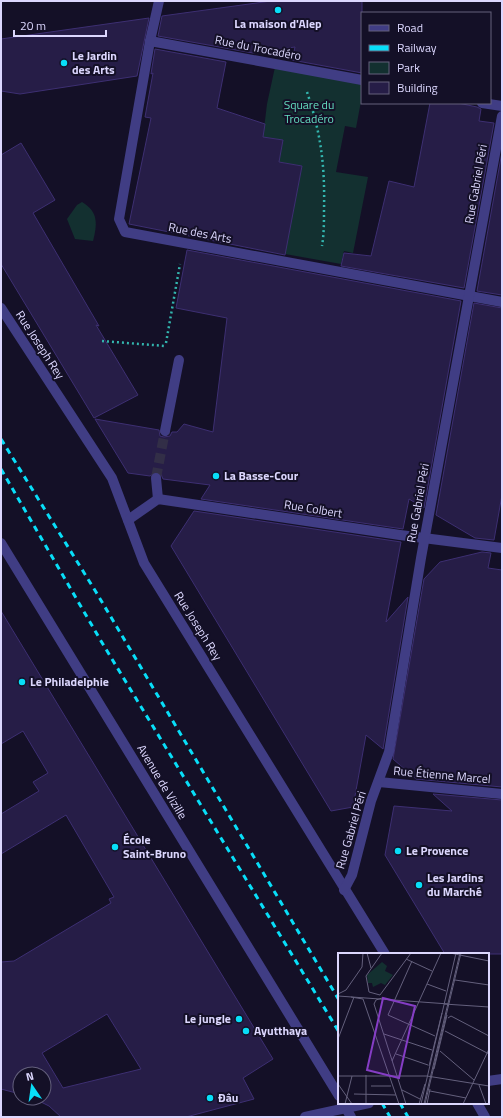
<svg xmlns="http://www.w3.org/2000/svg" width="503" height="1118" viewBox="0 0 503 1118" font-family="'Titillium Web',sans-serif">
  <style>
    .green { fill: #133030 }
    .building { fill: #261d47; stroke: #3d2f72; fill-rule: evenodd }
    .lines { fill: none; stroke-linecap: round; stroke-linejoin: round }
    .minor-tunnel { stroke: #322e47; stroke-width: 10; stroke-dasharray: 10 5; stroke-linecap: butt }
    .path { stroke: #33b6af; stroke-width: 2.5; stroke-dasharray: 2 3; stroke-linecap: butt }
    .minor { stroke: #403d84; stroke-width: 10 }
    .rail { stroke: #08def8; stroke-width: 3; stroke-dasharray: 6 5; stroke-linecap: butt }
    .poi-dot { fill: #08def8; stroke: #141027; stroke-width: 1.5 }
    .labels { text-anchor: middle; stroke-width: 4; stroke-linejoin: round; paint-order: stroke }
    .poi-label { font-size: 12px; font-weight: bold; fill: #dcd7fe; stroke: #141027; text-anchor: start }
    .street-label { font-size: 12px; fill: #dcd7fe; stroke: #141027 }
    .park-label { font-size: 12px; fill: #64ddc0; stroke: #141027 }
    .inset-road { fill: none; stroke: #64607d; stroke-width: 1 }
    .view { fill: #853dc5; fill-opacity: 0.15; stroke: #853dc5; stroke-width: 2 }
    .inset-edge { fill: none; stroke: #dcd7fe; stroke-width: 2 }
  </style>
  <rect width="100%" height="100%" fill="#141027"/>
  <g class="green">
    <polygon points="275,67 362,84 362,96 356,128 345,126 336,172 368,177 353,253 344,251 341,264 285,254 302,166 279,162 283,140 263,137 267,104"/>
    <path d="M82 202C99 212 97 225 93 241L75 239 67 219 77 205Z"/>
  </g>
  <g class="building">
    <polygon points="271,1 362,1 362,73 292,60 295,47 253,53 158,36 162,16"/>
    <polygon points="149,18 137,76 20,94 1,91 1,39"/>
    <polygon points="155,49 226,62 217,108 265,124 263,137 283,140 279,162 302,166 285,255 129,224 151,118 145,117 153,73 151,74"/>
    <polygon points="430,103 458,103 477,107 481,109 479,121 494,123 464,288 341,266 344,253 371,256 389,181 414,187"/>
    <polygon points="21,143 55,200 33,213 99,326 96,325 138,395 94,418 1,264 1,155"/>
    <polygon points="502,152 502,295 477,291"/>
    <polygon points="187,250 461,301 424,508 409,499 403,529 201,499 210,485 163,479 161,474 156,472 150,476 128,473 95,419 159,430 160,436 164,437 170,436 172,432 177,432 184,424 213,432 227,318 176,308"/>
    <polygon points="474,303 502,308 502,495 494,540 475,538 436,515"/>
    <polygon points="194,511 401,542 386,622 408,597 383,749 366,735 353,807 331,811 171,546"/>
    <polygon points="482,552 491,553 488,568 502,570 502,787 416,779 393,759 424,579 440,562"/>
    <path d="M1 611 273 1059 243 1078 254 1099 186 1117H61L49 1106 33 1098H44V1074H20V1094L1 1089V962L14 961 111 903 109 899 114 897 66 815 1 854V814L39 791 33 782 48 773 23 731 1 744ZM107 1014 141 1069 63 1088 42 1053Z"/>
    <polygon points="433,794 502,800 502,954 445,954 385,855 394,806 452,811"/>
  </g>
  <g class="lines">
    <polyline class="minor-tunnel" points="156,478 165,431"/>
    <g class="path">
      <path d="M307 92C321 134 325 165 324 210 324 222 324 234 322 246"/>
      <polyline points="102,341 165,346"/>
      <polyline points="166,343 180,264"/>
    </g>
    <g class="minor">
      <polyline points="159,1 150,41 119,219 125,232 502,302"/>
      <polyline points="150,41 362,80"/>
      <polyline points="482,103 502,106"/>
      <polyline points="1,308 112,478 144,563 385,954"/>
      <polyline points="165,431 179,360"/>
      <polyline points="156,478 158,499"/>
      <polyline points="128,520 158,499 400,535 502,548"/>
      <polyline points="1,543 339,1096"/>
      <polyline points="379,782 502,794"/>
      <polyline points="344,890 352,875 371,801 389,752 421,558 502,116"/>
      <polyline points="488,1081 502,1079"/>
      <polyline points="343,1103 351,1117"/>
      <polyline points="477,1103 485,1117"/>
      <polyline points="305,1117 369,1103"/>
    </g>
    <g class="rail">
      <polyline points="1,439 96,592 339,1000"/>
      <polyline points="1,469 101,641 339,1032"/>
      <polyline points="382,1103 390,1117"/>
      <polyline points="400,1103 408,1117"/>
    </g>
  </g>
  <g class="poi-dot">
    <circle cx="278" cy="10" r="4"/>
    <circle cx="64" cy="63" r="4"/>
    <circle cx="216" cy="476" r="4"/>
    <circle cx="22" cy="682" r="4"/>
    <circle cx="115" cy="847" r="4"/>
    <circle cx="398" cy="851" r="4"/>
    <circle cx="419" cy="885" r="4"/>
    <circle cx="239" cy="1019" r="4"/>
    <circle cx="246" cy="1031" r="4"/>
    <circle cx="210" cy="1098" r="4"/>
  </g>
  <g class="labels">
    <g class="poi-label">
      <text x="278" y="28" text-anchor="middle">La maison d'Alep</text>
      <text x="72" y="60">Le Jardin<tspan x="72" dy="14">des Arts</tspan></text>
      <text x="224" y="480">La Basse-Cour</text>
      <text x="30" y="686">Le Philadelphie</text>
      <text x="123" y="844">École<tspan x="123" dy="14">Saint-Bruno</tspan></text>
      <text x="406" y="855">Le Provence</text>
      <text x="427" y="882">Les Jardins<tspan x="427" dy="14">du Marché</tspan></text>
      <text x="231" y="1023" text-anchor="end">Le jungle</text>
      <text x="254" y="1035">Ayutthaya</text>
      <text x="218" y="1102">Đâu</text>
    </g>
    <g class="street-label">
      <text transform="translate(258 48) rotate(11)" y="4">Rue du Trocadéro</text>
      <text transform="translate(476 184) rotate(-80)" y="4">Rue Gabriel Péri</text>
      <text transform="translate(200 233) rotate(11)" y="4">Rue des Arts</text>
      <text transform="translate(40 345) rotate(57)" y="4">Rue Joseph Rey</text>
      <text transform="translate(418 503) rotate(-80)" y="4">Rue Gabriel Péri</text>
      <text transform="translate(313 509) rotate(9)" y="4">Rue Colbert</text>
      <text transform="translate(198 626) rotate(58)" y="4">Rue Joseph Rey</text>
      <text transform="translate(442 775) rotate(5)" y="4">Rue Étienne Marcel</text>
      <text transform="translate(162 782) rotate(59)" y="4">Avenue de Vizille</text>
      <text transform="translate(351 830) rotate(-74)" y="4">Rue Gabriel Péri</text>
    </g>
    <g class="park-label">
      <text x="309" y="109">Square du<tspan x="309" dy="14">Trocadéro</tspan></text>
    </g>
  </g>
  <g transform="translate(338 953)">
    <rect width="151" height="151" fill="#141027"/>
    <path d="M44 9 49 13 47 18 55 22 47 32 43 30 35 34 34 30H30L29 22Z" fill="#133030"/>
    <path class="inset-road" d="M29 0 33 15M112 0 151 8M68 6 94 18M74 8 50 62 97 83M117 27 151 32M89 31 108 38M0 41 8 37 24 14 25 0M42 42 31 39 28 23 44 0M42 42 73 0M0 43 111 51M13 44 25 46 61 151M44 45 38 47 36 51 68 151M106 51 151 54M110 65 113 63 151 83M107 78 151 101M46 81 94 97M0 86 16 44M102 98 136 127M58 101 90 112M54 108 103 0M91 113 104 60M96 116 109 62M0 123H89L151 133M0 131 14 151M141 132 148 151M33 133H53M64 137 82 146M92 138 128 145M16 141 58 142M7 151 14 123M28 151V122M81 151 87 131M83 151 118 0M86 151 122 0M87 151 123 0M89 151 92 136M125 151 151 96"/>
    <path class="view" d="M45 45 77 53 61 125 29 117Z"/>
    <rect width="151" height="151" class="inset-edge"/>
  </g>
  <rect width="503" height="1118" fill="none" stroke="#dcd7fe" stroke-width="4"/>
  <rect x="361" y="12" width="130" height="92" fill="#141027" stroke="#64607d"/>
  <rect x="369" y="25" width="20" height="6" fill="#403d84" stroke="#64607d"/>
  <text x="397" y="32" font-size="12" fill="#dcd7fe">Road</text>
  <rect x="369" y="45" width="20" height="6" fill="#08def8" stroke="#64607d"/>
  <text x="397" y="52" font-size="12" fill="#dcd7fe">Railway</text>
  <rect x="369" y="62" width="20" height="12" fill="#133030" stroke="#64607d"/>
  <text x="397" y="72" font-size="12" fill="#dcd7fe">Park</text>
  <rect x="369" y="82" width="20" height="12" fill="#261d47" stroke="#64607d"/>
  <text x="397" y="92" font-size="12" fill="#dcd7fe">Building</text>
  <g transform="translate(32 1086) rotate(347)"><circle r="19" fill="#141027" stroke="#64607d"/>
  <path d="M0-3L7 15L0 10L-7 15Z" fill="#08def8"/>
  <text y="-6" font-size="11" font-weight="bold" text-anchor="middle" fill="#dcd7fe">N</text>
  </g>
  <path d="M14 30v6h92v-6" fill="none" stroke="#dcd7fe" stroke-width="2"/>
  <text x="20" y="30" font-size="12" fill="#dcd7fe" stroke="#141027" stroke-width="3" paint-order="stroke">20 m</text>
</svg>
